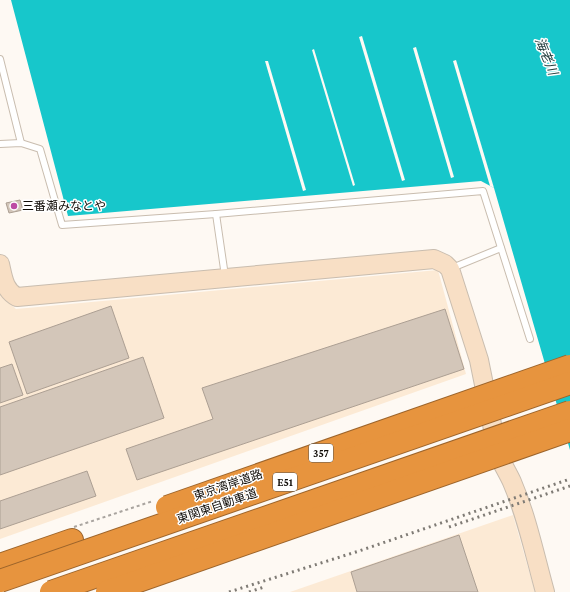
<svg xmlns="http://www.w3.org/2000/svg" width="570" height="592" viewBox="0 0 570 592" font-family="'Crimson Pro','Noto Sans JP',serif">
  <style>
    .built { fill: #fcead5 }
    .water { fill: #17c7cb }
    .pier { fill: #fef9f3 }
    .building { fill: #d3c6b9; stroke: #ac9f93 }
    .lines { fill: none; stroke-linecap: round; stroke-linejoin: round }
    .lane-casing { stroke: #c9bdaf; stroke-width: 8 }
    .secondary-casing { stroke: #c9bdaf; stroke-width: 20 }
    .highway-casing { stroke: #9c642b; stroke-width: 24 }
    .lane { stroke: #fff; stroke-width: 6 }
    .secondary { stroke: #f8dfc5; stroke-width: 18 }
    .highway { stroke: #e7943e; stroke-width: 22 }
    .rail { stroke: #7f7b75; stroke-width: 3; stroke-dasharray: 2 4; stroke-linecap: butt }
    .highway-bridge-casing { stroke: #9c642b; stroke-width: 24; stroke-linecap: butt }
    .path-bridge { stroke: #a9a49f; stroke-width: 2; stroke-dasharray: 3 3; stroke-linecap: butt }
    .highway-bridge { stroke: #e7943e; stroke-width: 22 }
    .poi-dot { fill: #bd4aa4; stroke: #fff; stroke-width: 1.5 }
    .labels { text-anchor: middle; stroke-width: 3; stroke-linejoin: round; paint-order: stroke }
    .shield { fill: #fff; stroke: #585551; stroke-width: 1 }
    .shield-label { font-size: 11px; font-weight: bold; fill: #100c07 }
    .poi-label { font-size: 12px; fill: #100c07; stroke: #fff; text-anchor: start }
    .street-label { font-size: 12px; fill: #100c07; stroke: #fff }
    .water-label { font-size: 13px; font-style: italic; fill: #264040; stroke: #fff }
  </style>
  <rect width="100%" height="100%" fill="#fef9f3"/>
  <g class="built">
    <polygon points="438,270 466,374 0,539 0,294 16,309"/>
    <polygon points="513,515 535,592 290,592"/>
  </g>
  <polygon class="water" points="11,0 570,0 570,450 494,188 481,181 68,216"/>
  <g class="pier">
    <polygon points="362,36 405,180 402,181 359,37"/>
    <polygon points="416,47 454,177 451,178 413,48"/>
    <polygon points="314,49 355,185 353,186 312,50"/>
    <polygon points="456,60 494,188 490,186 453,61"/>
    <polygon points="265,61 268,61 306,190 303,191"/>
  </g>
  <g class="building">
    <polygon points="20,200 23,210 9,213 6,203"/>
    <polygon points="111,306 129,358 27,394 9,342"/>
    <polygon points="445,309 464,369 137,480 126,449 213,419 202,388"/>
    <polygon points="143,357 164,418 0,475 0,407"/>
    <polygon points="12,364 23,395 0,403 0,368"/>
    <polygon points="87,471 96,496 0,529 0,501"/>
    <polygon points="459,535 478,592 357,592 351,572"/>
  </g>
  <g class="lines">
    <defs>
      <g id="lane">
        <polyline points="0,59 21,143"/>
        <polyline points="0,144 21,143 40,149 62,225 216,214 483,191 530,339"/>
        <polyline points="216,214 225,276"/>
        <polyline points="452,268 501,248"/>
      </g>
      <path id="secondary" d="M0 264C3 277 4 290 17 297L434 259 445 264 450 269 479 360 498 454C502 464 508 473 512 482 527 517 535 556 545 592"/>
      <polyline id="highway" points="0,565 72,540"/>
    </defs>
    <use href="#lane" class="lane-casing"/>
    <use href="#secondary" class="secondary-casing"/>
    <use href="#highway" class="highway-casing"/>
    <use href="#lane" class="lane"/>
    <use href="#secondary" class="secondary"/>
    <use href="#highway" class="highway"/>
    <g class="rail">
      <polyline points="449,527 570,486"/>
      <polyline points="229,592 359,551 570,479"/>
      <polyline points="249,592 264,587"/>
    </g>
    <defs>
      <g id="highway-bridge">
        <polyline points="167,507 570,366"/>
        <polyline points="0,581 570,383"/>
        <polyline points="51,592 570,412"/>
        <polyline points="107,592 570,430"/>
      </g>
    </defs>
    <use href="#highway-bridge" class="highway-bridge-casing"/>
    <polyline class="path-bridge" points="74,527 153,501"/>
    <use href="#highway-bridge" class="highway-bridge"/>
  </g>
  <circle class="poi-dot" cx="14" cy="206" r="4"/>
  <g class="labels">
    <g class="shield">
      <rect x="309" y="444" width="24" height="18" rx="3"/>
      <rect x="273" y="473" width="24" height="18" rx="3"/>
    </g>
    <g class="shield-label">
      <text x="321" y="457">357</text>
      <text x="285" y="486">E51</text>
    </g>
    <g class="poi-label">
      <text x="22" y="210">三番瀬みなとや</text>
    </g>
    <g class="street-label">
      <text transform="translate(228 485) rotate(-19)" y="4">東京湾岸道路</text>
      <text transform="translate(217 506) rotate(-19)" y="4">東関東自動車道</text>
    </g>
    <g class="water-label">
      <text transform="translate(547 56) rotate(68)" y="5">海老川</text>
    </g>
  </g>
</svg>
